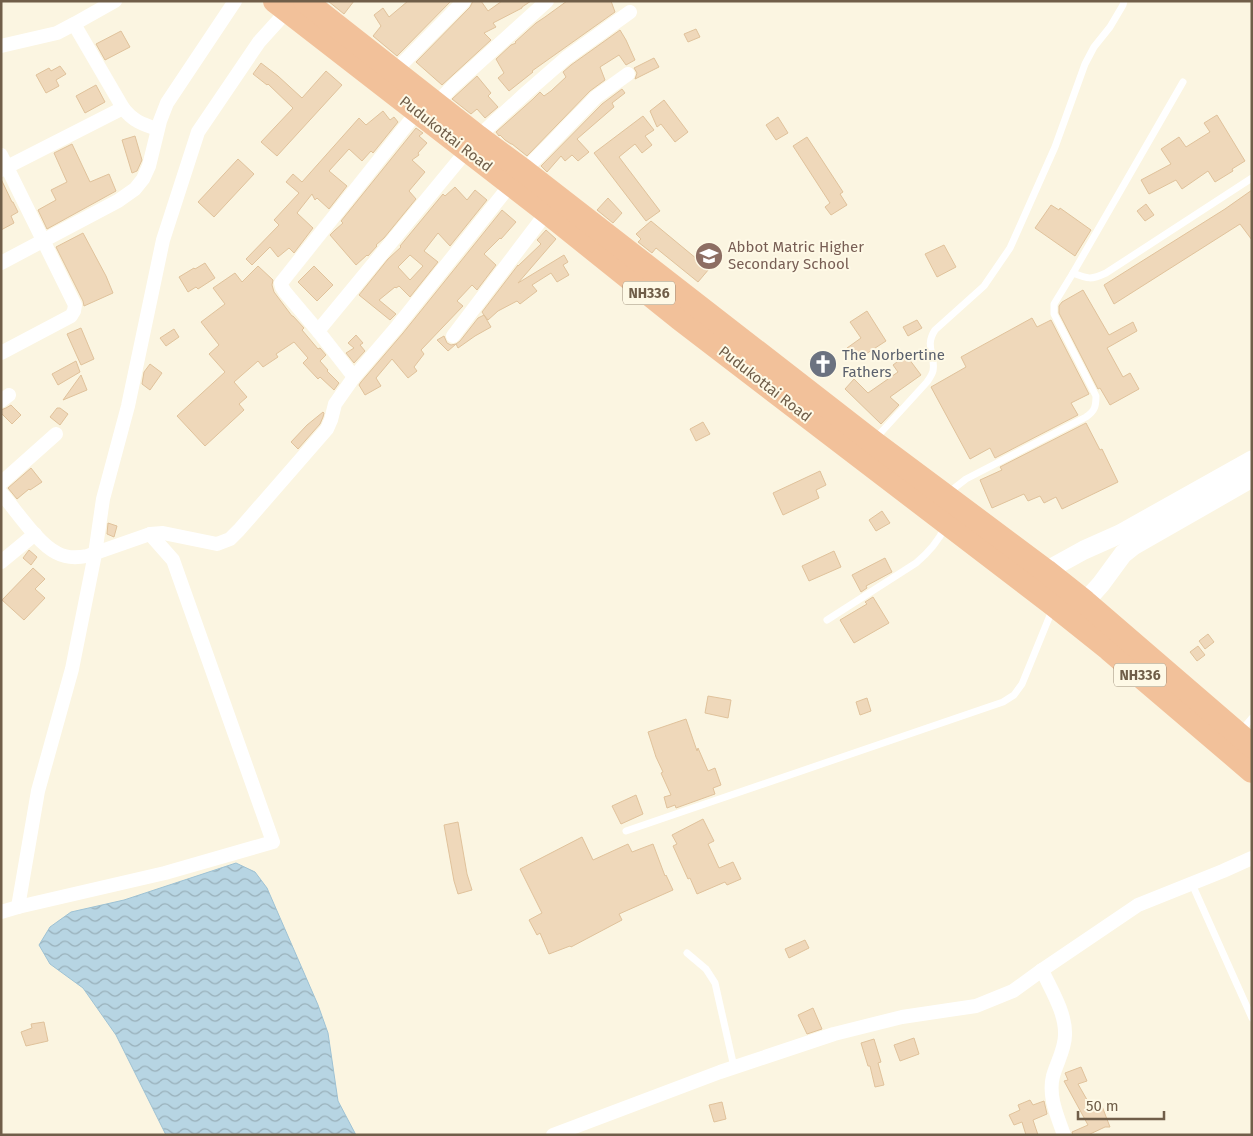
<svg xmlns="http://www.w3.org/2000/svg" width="1253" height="1136" viewBox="0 0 1253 1136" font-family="'Fira Sans',sans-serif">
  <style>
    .water { fill: url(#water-waves); stroke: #9ec2d4 }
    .building { fill: #efd8ba; stroke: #e0c29b; fill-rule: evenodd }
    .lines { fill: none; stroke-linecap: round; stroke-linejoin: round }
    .lane { stroke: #fff; stroke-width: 7 }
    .street { stroke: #fff; stroke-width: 14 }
    .secondary { stroke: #fff; stroke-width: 19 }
    .highway { stroke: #f2c19a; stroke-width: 24 }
    .labels { text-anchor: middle; stroke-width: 4; stroke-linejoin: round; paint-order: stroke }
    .shield { fill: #fef9e6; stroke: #9b8c78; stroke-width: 1 }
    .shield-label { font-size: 14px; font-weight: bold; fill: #705e49 }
    .street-label { font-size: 15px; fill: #705e49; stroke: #fef9e6 }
    .education-label { font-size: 15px; fill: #785e54; stroke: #fef9e6; text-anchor: start }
    .worship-label { font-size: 15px; fill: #5b616d; stroke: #fef9e6; text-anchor: start }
  </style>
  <defs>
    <pattern id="water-waves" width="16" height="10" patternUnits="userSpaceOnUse" patternTransform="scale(1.25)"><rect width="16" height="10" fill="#b7d5e3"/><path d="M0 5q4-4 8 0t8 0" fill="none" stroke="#99b0ba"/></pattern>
  </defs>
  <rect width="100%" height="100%" fill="#fbf5e1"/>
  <polygon class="water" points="236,863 255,872 267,888 318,1005 328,1033 338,1101 356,1135 166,1135 116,1035 83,988 50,964 39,945 50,927 71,912 124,900"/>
  <g class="building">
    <polygon points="328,1 354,1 344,14"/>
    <polygon points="408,1 451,1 397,56 373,36 381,26 374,15 383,8 389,17"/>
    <polygon points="473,1 481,1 488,11 502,1 531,1 522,7 522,8 493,23 496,27 484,33 491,40 442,85 416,62 470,7"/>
    <polygon points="567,1 611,1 615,12 532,71 533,72 509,91 498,78 504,73 496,59 511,45 516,43 515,42 536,23 545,17"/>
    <polygon points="696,29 700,37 688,42 684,34"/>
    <polygon points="620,30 626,40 635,60 626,65 619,55 600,67 605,80 590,91 527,156 512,144 511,144 505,140 500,135 499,136 496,132 533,99 540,92 544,96 551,91 566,77 563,72 571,65"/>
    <polygon points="121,31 130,47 105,60 96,44"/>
    <polygon points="654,58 659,67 635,79 637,73 634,68"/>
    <polygon points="261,63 278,76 302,98 326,71 342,85 277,156 261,142 293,108 268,84 267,85 253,74"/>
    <polygon points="60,66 66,74 56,80 59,86 46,93 36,75 49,68 51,71"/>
    <polygon points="477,76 491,93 488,96 498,107 485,118 477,109 471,114 452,99"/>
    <polygon points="96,85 105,102 85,113 76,96"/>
    <polygon points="622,89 625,93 612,103 614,107 577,139 589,152 578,161 572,155 565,161 561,156 547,172 541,166 602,104"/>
    <polygon points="664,100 688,132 675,142 661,124 657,127 650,111"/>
    <polygon points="383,111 390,120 394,117 398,122 373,153 371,151 362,161 349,149 329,171 347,186 329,209 317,198 315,200 312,194 297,213 313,228 294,253 289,248 278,257 270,247 252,265 246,259 279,225 274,220 299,193 286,182 293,174 302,182 359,118 366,125"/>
    <polygon points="1217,115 1245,161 1232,169 1233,171 1215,182 1208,171 1182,189 1176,180 1149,194 1141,180 1171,164 1161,149 1179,137 1186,147 1210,132 1204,123"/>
    <polygon points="643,116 654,130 645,136 652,145 642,153 635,144 619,157 660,211 646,221 594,153"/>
    <polygon points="778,117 788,133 776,140 766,125"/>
    <polygon points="416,128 423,133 419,136 427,143 418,153 419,155 412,160 425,172 409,191 416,199 384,238 376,245 377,246 368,256 367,255 356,265 330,235 334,231 343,223 341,221"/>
    <polygon points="135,136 142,160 137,171 132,173 122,140"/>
    <polygon points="807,137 843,192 840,194 847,205 831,215 825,207 830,203 793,146"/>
    <polygon points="72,144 90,182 109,174 116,191 47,229 38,210 56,200 51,190 67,182 54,153"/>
    <polygon points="238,159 254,174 214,217 198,202"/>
    <polygon points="1,179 12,202 13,202 18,212 11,216 14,223 1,230"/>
    <path d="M455 187 467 200 475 190 487 200 450 246 438 233 424 251 438 262 410 297 399 286 396 288 395 287 379 300 396 314 390 320 359 295 388 259 401 247 400 246 443 194 445 196ZM410 255 423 266 410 280 398 267Z"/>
    <polygon points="1252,190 1252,240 1240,224 1114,304 1104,285 1225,209"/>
    <polygon points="608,198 622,213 613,223 597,210"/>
    <polygon points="1146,204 1154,215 1145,221 1137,211"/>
    <polygon points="1051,205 1059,210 1060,208 1091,230 1075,256 1035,228"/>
    <polygon points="502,210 516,222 501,239 500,238 484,254 496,265 477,290 472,285 457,301 463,306 421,350 424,354 414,367 417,371 408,378 392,359 376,378 381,386 365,395 359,385 361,382 403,333"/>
    <polygon points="651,221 709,269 698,282 656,248 652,253 638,242 641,239 636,234"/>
    <polygon points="546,230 556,239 518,283 564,255 568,262 563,265 569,275 557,282 551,273 532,285 537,291 520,304 517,301 498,311 488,320 484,315 491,327 475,336 458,348 456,344 448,351 437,340 444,336 447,343 451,345 456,344 460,341 478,318 484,315 482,312 518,265 518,266 541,244 537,240"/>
    <polygon points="83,233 106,276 113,293 84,306 83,301 56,247"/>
    <polygon points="944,245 956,267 937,277 925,254"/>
    <polygon points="205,263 215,278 198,289 196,287 188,292 179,277 194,268 195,269"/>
    <polygon points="258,266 273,280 272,285 274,292 292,316 293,316 304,328 302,330 318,349 320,348 326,355 320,361 328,370 327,371 339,383 334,390 320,377 318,379 303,363 308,358 294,342 276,354 278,357 263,367 258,361 234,382 247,397 239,404 244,410 205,446 177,416 225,372 209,354 219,345 201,322 225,304 213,288 235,273 242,282"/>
    <polygon points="314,266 333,285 317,301 298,282"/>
    <polygon points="1083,290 1109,335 1133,322 1137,331 1107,348 1123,377 1130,373 1139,389 1110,405 1100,388 1098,389 1059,313 1059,306 1062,302"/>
    <polygon points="867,311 886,341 855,361 847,348 861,338 850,322"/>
    <polygon points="1032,318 1037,327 1051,320 1089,394 1071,403 1078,415 995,458 990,448 970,459 931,387 966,367 961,357"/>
    <polygon points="917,320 922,328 908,336 903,327"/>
    <polygon points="81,328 94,359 81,365 67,334"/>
    <polygon points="174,329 179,337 166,346 160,338"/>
    <polygon points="356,335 363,343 360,345 365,351 354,363 346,353 354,348 348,343"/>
    <polygon points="906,355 921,375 890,397 899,405 881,424 845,389 854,379 868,393 898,372 893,365"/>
    <polygon points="76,361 80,372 58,385 52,374"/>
    <polygon points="150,364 162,373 150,390 142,384 144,372"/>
    <polygon points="81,375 87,390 63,400"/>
    <polygon points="11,405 21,415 12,424 1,413 1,410 6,408"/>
    <polygon points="57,408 60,408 68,414 60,425 50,417"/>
    <polygon points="323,412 324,413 323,417 320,424 298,449 291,442 307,425"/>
    <polygon points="703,422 710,434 696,441 690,429"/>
    <polygon points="1086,423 1100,450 1102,449 1118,482 1062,509 1056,497 1044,503 1040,496 1028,501 1024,494 992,508 980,480 1002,470 1000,467"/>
    <polygon points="31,468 42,482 30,490 29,489 17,499 8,488"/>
    <polygon points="820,471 826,485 816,490 819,498 783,515 773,493"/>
    <polygon points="882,511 890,523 876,531 869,520"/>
    <polygon points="108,523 117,526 114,537 107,534"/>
    <polygon points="29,550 37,557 31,565 23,558"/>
    <polygon points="834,551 841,567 809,581 802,566"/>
    <polygon points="885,558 892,572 866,586 867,588 861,592 852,575"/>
    <polygon points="33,568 45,579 35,589 45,598 24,620 2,600"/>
    <polygon points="873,597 889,623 854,643 840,620 867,604 865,602"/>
    <polygon points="1208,634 1214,642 1205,649 1199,641"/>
    <polygon points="1198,646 1205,655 1197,661 1190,652"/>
    <polygon points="708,696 731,700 728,718 705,713"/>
    <polygon points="867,698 871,711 860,715 856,702"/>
    <polygon points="686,719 697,751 698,748 708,771 715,768 721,785 713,788 715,794 676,808 675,805 667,808 664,797 671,795 661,773 663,772 656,757 648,732"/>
    <polygon points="636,795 643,814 621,824 612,806"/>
    <polygon points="703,819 714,841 708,844 719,868 733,862 741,879 727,885 725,882 697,894 690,878 688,879 673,846 677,844 672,835"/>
    <polygon points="458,822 467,874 472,890 458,894 454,881 444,825"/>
    <polygon points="582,837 593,860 628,844 632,852 653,844 665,876 666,875 673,890 619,914 622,920 571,947 570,946 549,954 540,933 537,935 529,920 542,913 520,869"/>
    <polygon points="805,940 809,948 789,958 785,949"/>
    <polygon points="813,1008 822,1029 807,1034 798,1015"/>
    <polygon points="44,1022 48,1041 26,1046 21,1032 32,1028 31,1024"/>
    <polygon points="914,1038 919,1054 900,1061 894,1045"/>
    <polygon points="874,1039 881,1062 878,1063 884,1085 875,1087 870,1066 868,1066 861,1043"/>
    <polygon points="1081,1067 1087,1081 1078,1084 1090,1105 1100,1101 1110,1127 1105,1127 1088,1135 1073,1135 1072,1132 1088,1125 1064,1081 1068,1080 1065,1073"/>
    <polygon points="1030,1100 1033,1105 1044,1101 1047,1114 1033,1120 1038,1135 1026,1135 1022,1122 1014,1125 1009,1115 1020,1110 1018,1105"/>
    <polygon points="722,1102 726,1119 714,1122 709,1105"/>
  </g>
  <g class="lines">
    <g class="lane">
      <path d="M1073 273C1088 279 1091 280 1106 273L1252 178"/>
      <path d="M875 439 927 382C929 379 932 375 933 371 936 354 924 347 935 330L984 286 1010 248 1055 147 1085 64 1094 47 1110 27 1123 5 1124 1"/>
      <path d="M948 493 966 479 1086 417C1095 411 1096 406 1096 396L1054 314V304L1073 273 1183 82"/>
      <path d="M827 620 916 563C928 553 938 542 945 527"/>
      <polyline points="1241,731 1252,718"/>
      <polyline points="626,831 1003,702 1014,695 1022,684 1053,608"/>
      <polyline points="1192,884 1252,1018"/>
      <polyline points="687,953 706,969 715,983 734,1067"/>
    </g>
    <g class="street">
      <path d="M74 24 123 108C133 121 142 124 157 129"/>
      <polyline points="1,46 57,33 74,24 115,1"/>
      <polyline points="394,72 464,1"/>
      <polyline points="436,104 452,87 547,1"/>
      <polyline points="1,155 75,305 74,311 71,316 1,353"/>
      <polyline points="1,170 123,108"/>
      <polyline points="524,171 596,97 628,74"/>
      <polyline points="1,263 118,201 135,189 143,179 149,166 160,121 167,103 235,1"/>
      <polyline points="318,331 478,137 527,92 566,58 630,12"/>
      <polyline points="453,336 547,212"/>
      <polyline points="354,377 318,331 285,292 282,287 281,283 417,112"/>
      <polyline points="1,401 9,395"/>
      <polyline points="1,483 56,434"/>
      <path d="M1 493C16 510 37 543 57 553 66 558 77 558 87 556L150 534 163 533 217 544 230 539 239 530 327 429 331 420 335 404 354 377 396 328 511 184"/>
      <polyline points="1,562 35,534"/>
      <polyline points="18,907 165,873 273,842 173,560 150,534"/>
      <polyline points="1,912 18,907 38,791 72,669 95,554 103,499 128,406 163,240 198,132 259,42 287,11"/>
      <path d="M1042 970C1051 990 1066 1013 1065 1035 1065 1049 1057 1062 1053 1076 1048 1096 1057 1115 1064 1135"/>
      <polyline points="553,1135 720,1072 834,1034 902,1017 976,1006 1013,991 1042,970 1138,905 1223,871 1252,858"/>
    </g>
    <g class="secondary">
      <polyline points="1035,577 1084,550 1120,534 1252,460"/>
      <polyline points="1076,612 1101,584 1123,554 1133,546 1252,478"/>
    </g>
    <g class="highway">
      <polyline points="275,1 547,212 679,318 1054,605 1109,649 1252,771"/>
      <polyline points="305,1 478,137 524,171 873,442 1046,571 1085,602 1252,746"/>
    </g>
  </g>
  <defs>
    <symbol id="school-disc" viewBox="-11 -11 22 22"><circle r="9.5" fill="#8d6e63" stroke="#fef9e6"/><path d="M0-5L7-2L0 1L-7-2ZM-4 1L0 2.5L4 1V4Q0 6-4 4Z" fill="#fff"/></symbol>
    <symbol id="church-disc" viewBox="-11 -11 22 22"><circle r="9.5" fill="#6b7280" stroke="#fef9e6"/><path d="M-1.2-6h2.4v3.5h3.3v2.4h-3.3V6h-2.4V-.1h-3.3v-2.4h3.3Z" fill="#fff"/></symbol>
  </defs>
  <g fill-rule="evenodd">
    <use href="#school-disc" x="693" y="240" width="32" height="32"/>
    <use href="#church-disc" x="807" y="348" width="32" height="32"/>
  </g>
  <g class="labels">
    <g class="shield">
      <rect x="623" y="281.5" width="52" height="23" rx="4"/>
      <rect x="1114" y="663.5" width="52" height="23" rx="4"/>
    </g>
    <g class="shield-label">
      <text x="649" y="298">NH336</text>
      <text x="1140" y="680">NH336</text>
    </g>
    <g class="street-label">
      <text transform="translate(446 134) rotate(38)" y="5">Pudukottai Road</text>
      <text transform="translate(765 384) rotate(38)" y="5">Pudukottai Road</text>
    </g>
    <g class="education-label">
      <text x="728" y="252">Abbot Matric Higher<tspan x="728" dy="17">Secondary School</tspan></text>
    </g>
    <g class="worship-label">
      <text x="842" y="360">The Norbertine<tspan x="842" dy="17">Fathers</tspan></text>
    </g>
  </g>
  <rect width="1253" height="1136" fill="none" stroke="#705e49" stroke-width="5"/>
  <path d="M1078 1111v8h86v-8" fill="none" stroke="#705e49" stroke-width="2.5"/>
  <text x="1086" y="1111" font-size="15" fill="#705e49" stroke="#fef9e6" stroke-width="4" paint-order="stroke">50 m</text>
</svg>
